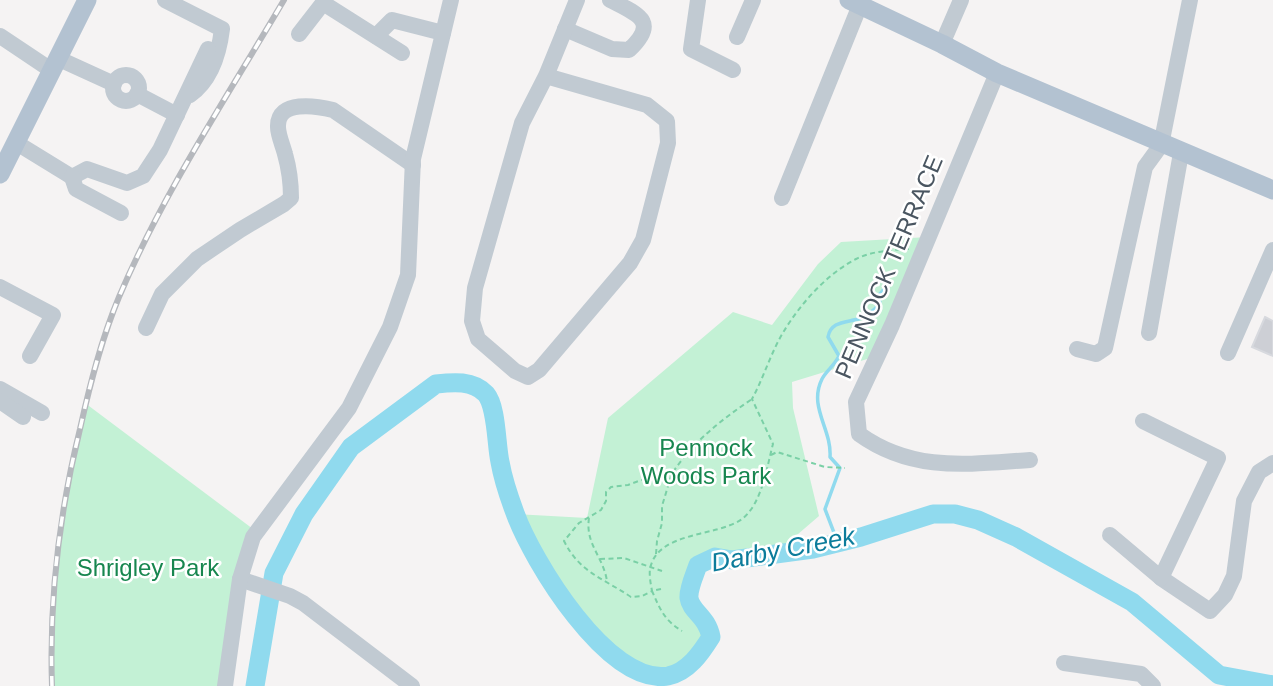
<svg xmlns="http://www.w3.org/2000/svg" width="1273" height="686" viewBox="0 0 1273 686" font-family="Helvetica,sans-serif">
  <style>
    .green { fill: #c3f1d5 }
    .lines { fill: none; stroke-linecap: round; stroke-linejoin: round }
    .stream { stroke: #90daee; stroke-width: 3.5 }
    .river { stroke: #90daee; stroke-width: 19 }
    .building { fill: #cdcfd5; stroke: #d7d9de; stroke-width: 2 }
    .path { stroke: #7ad0a6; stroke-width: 2; stroke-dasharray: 5 3.5; stroke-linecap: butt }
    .minor { stroke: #c1cad2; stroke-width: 16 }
    .major { stroke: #b3c2d1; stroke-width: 19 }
    .rail-casing { stroke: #b5b8bd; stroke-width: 6 }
    .rail { stroke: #fff; stroke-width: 3.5; stroke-dasharray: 10; stroke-linecap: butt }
    .labels { text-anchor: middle; stroke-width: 5; stroke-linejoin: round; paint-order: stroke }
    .street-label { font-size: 24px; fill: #4a5661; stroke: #fff }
    .park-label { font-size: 24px; fill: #17864f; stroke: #fff }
    .water-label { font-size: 26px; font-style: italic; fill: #0c7c9b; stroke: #fff }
  </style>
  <rect width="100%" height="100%" fill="#f5f3f3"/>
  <g class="green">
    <path d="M928 237 877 356 792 382 793 408 819 516 776 553 732 560 715 557 698 565C695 574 688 589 689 598 691 612 708 615 711 637 701 653 688 673 668 676 647 680 629 667 614 655 567 617 541 568 515 514L587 518 608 418 733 312 772 325 818 264 841 242Z"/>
    <path d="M85 403 257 532 225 686H52C50 620 53 552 66 487 71 459 79 431 85 403Z"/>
  </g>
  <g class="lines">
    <path class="stream" d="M838 543 825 509 840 468 830 457C832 429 808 407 822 379 826 371 834 366 839 356L828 337C831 320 848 323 861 318 869 315 874 310 880 304L879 295 884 289"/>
    <path class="river" d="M255 686 274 573 304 514 351 447 436 384C453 382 473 380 486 394 497 407 496 444 500 462 503 479 509 497 515 513 532 560 608 686 668 676 688 672 701 653 711 637 707 616 691 612 689 598 688 589 695 574 698 565L715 557 732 560 813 549 861 537 933 514H955L978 520 1016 537 1132 602 1219 675 1273 685"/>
  </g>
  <polygon class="building" points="1265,317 1273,321 1273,356 1252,347"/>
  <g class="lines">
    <g class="path">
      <polyline points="771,455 777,452 825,467 845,468"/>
      <path d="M673 472C694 441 721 420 752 399"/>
      <path d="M589 518C585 544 603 556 607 581"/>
      <path d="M656 554 657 541 662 523V506L672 473 663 472 628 485 611 487 606 492V501L601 510 579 523 564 541C580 573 603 578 631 597L642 596 652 591C651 585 649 576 650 569 657 531 717 537 742 519 762 504 767 466 773 444L752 399C764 377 771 352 784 331 801 303 827 274 856 259 872 251 891 250 909 249"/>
      <polyline points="600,559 624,558 662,571"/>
      <path d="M661 589 652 591C660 609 664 620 682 631"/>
    </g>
    <g class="minor">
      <path d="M165 0 222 29C219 54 211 80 190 95"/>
      <polyline points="698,0 691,49 733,70"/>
      <path d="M565 29 612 49 629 50C660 21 637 14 610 0"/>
      <polyline points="299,34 323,3 402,53"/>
      <polyline points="0,36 51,70"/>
      <polyline points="376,36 392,20 443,33"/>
      <polyline points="737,37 753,0"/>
      <polyline points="942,44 961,0"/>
      <polyline points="57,58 114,84"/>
      <path d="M997 73 892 325 856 402 859 434C913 473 969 464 1030 460"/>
      <circle cx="126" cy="88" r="13"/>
      <polyline points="546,76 647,105 667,121 668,143 643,240 630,263 539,370 528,377 515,371 478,339 472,321 475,288 522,123 546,76 577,0"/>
      <polyline points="137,94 177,115"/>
      <polyline points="15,142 72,177 87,169 127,183 143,176 160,150 208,49"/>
      <polyline points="72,177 76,189 121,213"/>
      <polyline points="782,198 860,5"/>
      <polyline points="0,287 53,315 30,356"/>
      <path d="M146 328 162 294 197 259 240 230 284 204 291 198C291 184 289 168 285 154 283 146 278 135 278 127 277 99 317 106 333 110L413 165"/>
      <polyline points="1149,333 1181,153"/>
      <polyline points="1077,349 1096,354 1105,348 1145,167 1161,145 1190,0"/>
      <polyline points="1228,353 1273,250"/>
      <polyline points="0,389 42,413"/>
      <polyline points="0,401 23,417"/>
      <polyline points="1143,421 1218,458 1161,578 1210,611 1225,595 1234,576 1244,501 1259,472 1273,463"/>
      <polyline points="1110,535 1161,578"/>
      <polyline points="240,579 290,596 303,603 412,686"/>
      <polyline points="1064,663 1141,674 1153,686"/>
      <polyline points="225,686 240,579 253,537 349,408 390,327 408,275 413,159 451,0"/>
    </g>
    <g class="major">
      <polyline points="849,0 942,44 997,73 1273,190"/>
      <polyline points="0,174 87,0"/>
    </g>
    <defs>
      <path id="rail" d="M52 686C49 598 59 514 80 429 90 384 101 340 119 297 163 193 227 97 284 0"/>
    </defs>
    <use href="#rail" class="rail-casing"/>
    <use href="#rail" class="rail"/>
  </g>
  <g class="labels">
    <g class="street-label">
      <text transform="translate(889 267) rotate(-67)" y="8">PENNOCK TERRACE</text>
    </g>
    <g class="park-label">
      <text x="706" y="456">Pennock<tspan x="706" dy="28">Woods Park</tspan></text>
      <text x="148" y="576">Shrigley Park</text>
    </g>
    <g class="water-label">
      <text transform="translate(783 549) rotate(-11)" y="9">Darby Creek</text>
    </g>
  </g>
</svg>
